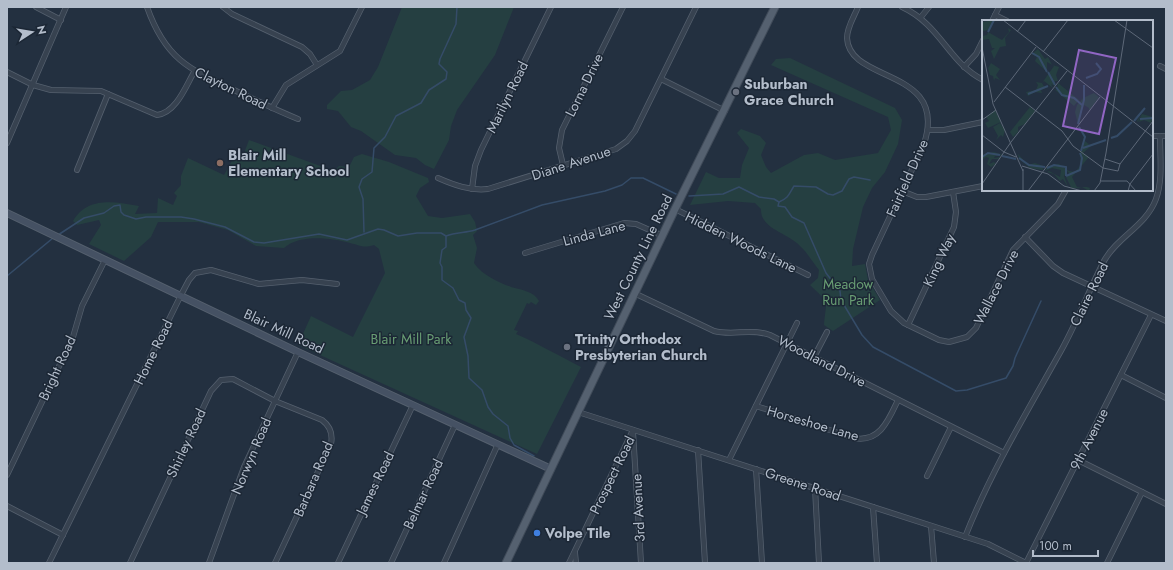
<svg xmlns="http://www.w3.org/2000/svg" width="1173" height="570" viewBox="0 0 1173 570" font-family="Jost,sans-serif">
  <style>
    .green { fill: #253f41 }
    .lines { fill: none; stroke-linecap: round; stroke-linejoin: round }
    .stream { stroke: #354c68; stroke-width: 1.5 }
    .minor-casing { stroke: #55606e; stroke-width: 6 }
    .secondary-casing { stroke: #55606e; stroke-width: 8 }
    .primary-casing { stroke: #404b59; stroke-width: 9 }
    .minor { stroke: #374250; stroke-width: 4.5 }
    .secondary { stroke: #455163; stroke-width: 6 }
    .primary { stroke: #556170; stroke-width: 7 }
    .worship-dot { fill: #6b7280; stroke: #1c2735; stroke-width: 1.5 }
    .education-dot { fill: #8d6e63; stroke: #1c2735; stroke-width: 1.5 }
    .shop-dot { fill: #3f7fe0; stroke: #1c2735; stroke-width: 1.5 }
    .labels { text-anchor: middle; stroke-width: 3; stroke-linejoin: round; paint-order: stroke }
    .poi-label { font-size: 14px; font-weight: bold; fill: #b3bdcb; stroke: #1c2735; text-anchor: start }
    .street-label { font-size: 14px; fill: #b3bdcb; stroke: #1c2735 }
    .park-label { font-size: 14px; fill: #689d73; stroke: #1c2735 }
    .inset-river { fill: none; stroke: #354c68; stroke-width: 2 }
    .inset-road { fill: none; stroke: #5d6878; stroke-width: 1 }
    .view { fill: #9166c4; fill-opacity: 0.15; stroke: #9166c4; stroke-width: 2 }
    .inset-edge { fill: none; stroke: #b3bdcb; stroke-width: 2 }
  </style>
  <rect width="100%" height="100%" fill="#233040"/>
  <g class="green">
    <polygon points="402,7 514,7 495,55 457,110 451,126 449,140 434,169 425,165 416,158 395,155 361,131 351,127 338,111 327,109 327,105 341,91 352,90 370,80 378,67"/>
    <path d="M790 58 895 108 902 120 898 144 885 172 872 188 863 207 853 249 852 266 865 264 868 280 880 300 833 331 824 325C826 299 831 305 810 285L818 278 819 270C813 263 807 252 800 246 788 233 760 229 761 209L755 203 728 201 690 205 706 172 719 178H740L742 165 749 148 737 133 741 129 760 136 766 143 761 155 766 167 771 173 804 155 818 153 835 160 878 153 891 130 888 117 771 65 776 59Z"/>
    <path d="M249 140 334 171 339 166 349 167 354 157 362 154 389 162 428 178 429 182 420 188 416 196 428 216 442 218 470 214 475 222 477 231 473 235 477 248 474 263C482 275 498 282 511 287 521 290 534 291 539 301L536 305 531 302 529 304 527 303 514 330 518 331 516 334C539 344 559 356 581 367L537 454 298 345 311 316 353 337 385 273 379 249 374 245C363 248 362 246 350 243 331 238 300 234 284 248L256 246 228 230 199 222H158L151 237 124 261 89 244 101 225 99 220 77 225 73 221C88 196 115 202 139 206L135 214 157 213 158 198 173 205 177 196 174 193 181 185V176L188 158 224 175 228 168 236 172 237 170 229 166 236 153 243 156Z"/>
  </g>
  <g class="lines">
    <g class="stream">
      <path d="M689 196 723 194 739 187 759 197 774 199 779 202C789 198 789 194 794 186L816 187 828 194 833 195 842 191 849 179 854 177 870 180"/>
      <polyline points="779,202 778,206 785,207 792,217 804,223 826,273 840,291 841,300 862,335 873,347 956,391 967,390 1006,378 1013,366 1015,358 1041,301"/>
      <polyline points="364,232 363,199 359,187 362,179 372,172 374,148 385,137 396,116 421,103 429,90 446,79 447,72 439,64 440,59 456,24 457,7"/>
      <path d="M58 235 84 218 104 213 114 206 120 205 121 212 124 215 136 219 146 217H181L194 219 225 227 254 242 264 243 319 234 347 240 378 229 384 230 398 236 417 233H441L446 236C456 232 465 233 475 230L542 205 605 191 622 185 631 178H643L676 194"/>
      <polyline points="446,236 446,247 442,250 440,263 442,267 442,280 453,288 459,300 465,303 466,310 471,318 464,337 468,356 469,378 482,390 488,407 493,414 508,426 510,438 514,445 534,456"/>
      <polyline points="7,276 53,238"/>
    </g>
    <defs>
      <g id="minor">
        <polyline points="36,7 61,20"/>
        <path d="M147 7C165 58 188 69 234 90 255 100 276 110 298 119"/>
        <polyline points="223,7 232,14 302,47 310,54 317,65"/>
        <path d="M858 7C854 17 847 27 847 38 849 84 949 67 924 144L872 255 869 264 872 279 891 311 904 323 939 340 949 342 967 337 976 328 1013 250 1058 204 1066 190"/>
        <path d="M902 7C941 25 948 62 983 80"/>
        <polyline points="995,15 1007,21"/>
        <polyline points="921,17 929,7"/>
        <polyline points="992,21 999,7"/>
        <polyline points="1160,66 1166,69"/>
        <polyline points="964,67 976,54 983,40"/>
        <path d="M7 72 33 85 51 90 101 91 157 115C176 113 186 86 194 72"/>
        <polyline points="661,79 725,111"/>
        <polyline points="272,108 286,85 340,51 362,7"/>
        <polyline points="928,130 944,130 983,122"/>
        <polyline points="1152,136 1166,136"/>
        <polyline points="7,143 66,7"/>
        <polyline points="563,165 559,148 562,130 623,7"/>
        <polyline points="77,170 108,94"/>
        <path d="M438 178C454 185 470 191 488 189L616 149 627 141 635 131 696 7"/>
        <polyline points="472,189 475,166 481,150 551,7"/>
        <polyline points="902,191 917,197 926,197 983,186"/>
        <polyline points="675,209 808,275"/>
        <polyline points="1025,237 1053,266 1063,273 1166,321"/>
        <polyline points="525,253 624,223 636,224 663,236"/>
        <path d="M634 293 714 331C733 336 751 328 770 335L1004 453"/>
        <polyline points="908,325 954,227 956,212 953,192"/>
        <polyline points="814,357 827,332"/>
        <polyline points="1121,375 1166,398"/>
        <path d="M756 406 854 438C880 443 889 419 898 400"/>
        <polyline points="578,412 988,544 1026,563"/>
        <polyline points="633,432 641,563"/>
        <polyline points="698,450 705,563"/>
        <polyline points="729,460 797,323"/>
        <polyline points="1078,460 1166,504"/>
        <polyline points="756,469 762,563"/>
        <polyline points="7,475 73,337 82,306 105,260"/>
        <polyline points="927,476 951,427"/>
        <polyline points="815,488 819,563"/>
        <polyline points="7,506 63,535"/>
        <polyline points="873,507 877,563"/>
        <polyline points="931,526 934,563"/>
        <path d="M965 537C991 471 1028 410 1062 349 1078 320 1089 290 1104 261 1117 237 1146 226 1156 199 1163 180 1160 156 1160 136"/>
        <polyline points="575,553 576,563"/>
        <polyline points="49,563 181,295 189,280 195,273 211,270 259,284 302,280 337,284"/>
        <path d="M130 563 211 391 221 380 233 379 275 401 322 420C330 426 333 434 331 444L275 563"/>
        <polyline points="209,563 244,467 298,352"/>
        <polyline points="338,563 413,405"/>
        <polyline points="391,563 455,425"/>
        <polyline points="444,563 498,444"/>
        <polyline points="569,563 633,430"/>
        <polyline points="1026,563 1151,315"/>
        <polyline points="1107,563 1142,492"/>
      </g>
      <polyline id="secondary" points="7,213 298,352 551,469"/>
      <polyline id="primary" points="506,563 675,209 775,7"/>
    </defs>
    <use href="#minor" class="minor-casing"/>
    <use href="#secondary" class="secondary-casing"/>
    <use href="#primary" class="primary-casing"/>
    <use href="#minor" class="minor"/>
    <use href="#secondary" class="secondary"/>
    <use href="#primary" class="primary"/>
  </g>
  <g class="worship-dot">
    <circle cx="736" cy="92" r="4"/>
    <circle cx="567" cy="347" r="4"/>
  </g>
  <circle class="education-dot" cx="220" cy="163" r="4"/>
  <circle class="shop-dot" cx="537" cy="533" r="4"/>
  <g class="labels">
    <g class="poi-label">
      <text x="744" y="89">Suburban<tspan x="744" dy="16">Grace Church</tspan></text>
      <text x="228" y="160">Blair Mill<tspan x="228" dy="16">Elementary School</tspan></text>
      <text x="575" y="344">Trinity Orthodox<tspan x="575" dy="16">Presbyterian Church</tspan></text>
      <text x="545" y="538">Volpe Tile</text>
    </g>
    <g class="street-label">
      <text transform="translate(584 85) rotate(-64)" y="5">Lorna Drive</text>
      <text transform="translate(231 88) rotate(26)" y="5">Clayton Road</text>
      <text transform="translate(507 97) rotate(-64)" y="5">Marilyn Road</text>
      <text transform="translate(571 163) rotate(-18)" y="5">Diane Avenue</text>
      <text transform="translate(907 178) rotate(-66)" y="5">Fairfield Drive</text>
      <text transform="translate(594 233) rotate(-15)" y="5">Linda Lane</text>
      <text transform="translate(741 242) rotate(26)" y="5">Hidden Woods Lane</text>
      <text transform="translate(638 257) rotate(-64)" y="5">West County Line Road</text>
      <text transform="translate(939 260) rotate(-65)" y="5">King Way</text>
      <text transform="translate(996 287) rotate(-63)" y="5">Wallace Drive</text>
      <text transform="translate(1089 294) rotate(-64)" y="5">Claire Road</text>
      <text transform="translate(284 331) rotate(25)" y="5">Blair Mill Road</text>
      <text transform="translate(153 352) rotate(-64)" y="5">Home Road</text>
      <text transform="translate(822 361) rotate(27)" y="5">Woodland Drive</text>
      <text transform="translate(57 368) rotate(-65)" y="5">Bright Road</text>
      <text transform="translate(813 423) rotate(16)" y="5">Horseshoe Lane</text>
      <text transform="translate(1089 439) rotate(-63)" y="5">9th Avenue</text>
      <text transform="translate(186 443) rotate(-65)" y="5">Shirley Road</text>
      <text transform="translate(251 456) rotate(-67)" y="5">Norwyn Road</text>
      <text transform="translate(612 475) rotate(-64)" y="5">Prospect Road</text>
      <text transform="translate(313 479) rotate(-67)" y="5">Barbara Road</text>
      <text transform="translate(375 483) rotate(-64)" y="5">James Road</text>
      <text transform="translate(803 484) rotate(18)" y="5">Greene Road</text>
      <text transform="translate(423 494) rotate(-65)" y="5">Belmar Road</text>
      <text transform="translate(638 508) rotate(-93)" y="5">3rd Avenue</text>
    </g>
    <g class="park-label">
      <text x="848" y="289">Meadow<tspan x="848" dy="16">Run Park</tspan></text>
      <text x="411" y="344">Blair Mill Park</text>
    </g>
  </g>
  <g transform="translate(982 20)">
    <rect width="171" height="171" fill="#233040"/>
    <path d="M13 0 8 10 0 11V2ZM26 8 29 10 23 18 24 26 18 27 12 39 9 31 13 28H10L7 19 0 20V16L5 15 6 12 20 20 27 12ZM56 29 63 39 66 37 70 45 77 47 74 55 76 61H73V66L69 64 71 68 62 61 60 63 63 68 59 70 60 73 53 72 46 76 44 72 54 70 56 65 54 62 60 63 72 46 65 42V52L53 41 55 37 50 34ZM9 43 18 49 14 55 18 60 13 58 12 61 11 56 8 55 6 48ZM76 63 97 80 92 86 72 69 75 70ZM112 73 117 77 107 91V88L102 85 97 99 99 102 96 104 93 92 95 85 101 78ZM48 87 53 91 43 104 36 107V112L31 117 28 112ZM13 90 19 102 6 108 3 103 7 101 4 97ZM162 91 160 94 171 97 169 103 162 100 157 102 160 94 156 102 155 101ZM18 103 23 110 21 117 19 115 14 120 16 116 11 107ZM103 121 109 126 101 133 107 137 90 157 95 167H105L108 168 107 171 100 167 90 169 84 157 88 154 85 151 82 156 86 167 81 159 78 161 72 154 65 152 67 151 78 157 79 150 70 148 63 151 66 146 77 144 87 151 93 152 99 145 98 133ZM12 132 21 135 13 136 12 138 18 137 17 139H10L7 144 12 142 14 144 9 147 5 144 7 138 4 137 0 140V135ZM36 134 46 145 53 143 64 147H59L62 149 60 150 48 148 37 139Z" fill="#253f41"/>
    <path class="inset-river" d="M6 12 12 0M50 33 57 37 65 52M66 52 73 65M104 58 115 54 119 49 114 43M74 67 80 75 92 78 100 85M46 74 66 66M158 99 171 98M152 101 163 88M96 104 102 80V65M97 107 103 117 99 131M129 118 135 116 150 102M101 128 124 120M20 136 34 139M0 137 6 133 18 135M37 138 47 145 63 147M65 148 72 145 84 147V156M84 156 98 150 100 138 98 133"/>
    <path class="inset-road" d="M21 0 171 117M132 0 171 28M35 12 44 0M0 27 11 84 41 151M61 32 86 0M23 67 80 111 91 126 121 148 136 151 138 144M12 82 54 27M0 100 14 90M0 115 22 132 34 137M29 122 85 51M123 139 138 144 171 101M40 146 66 154 82 166 100 171M41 149V171M119 161H145L154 171M0 164 29 122M46 171 118 77M112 171 118 163 124 133 145 0M146 171 148 164 171 134"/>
    <path class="view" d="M97 30 134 38 117 114 81 106Z"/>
    <rect width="171" height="171" class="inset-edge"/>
  </g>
  <rect width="1173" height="570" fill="none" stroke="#b3bdcb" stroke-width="16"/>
  <g transform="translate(32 32) rotate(78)" stroke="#1c2735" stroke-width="3" paint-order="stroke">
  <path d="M0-3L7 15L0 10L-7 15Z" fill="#b3bdcb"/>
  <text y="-6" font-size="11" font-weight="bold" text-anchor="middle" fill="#b3bdcb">N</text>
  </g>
  <path d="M1033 550v6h65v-6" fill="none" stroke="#b3bdcb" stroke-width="2"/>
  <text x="1039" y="550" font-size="12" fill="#b3bdcb" stroke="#1c2735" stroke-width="3" paint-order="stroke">100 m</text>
</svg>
